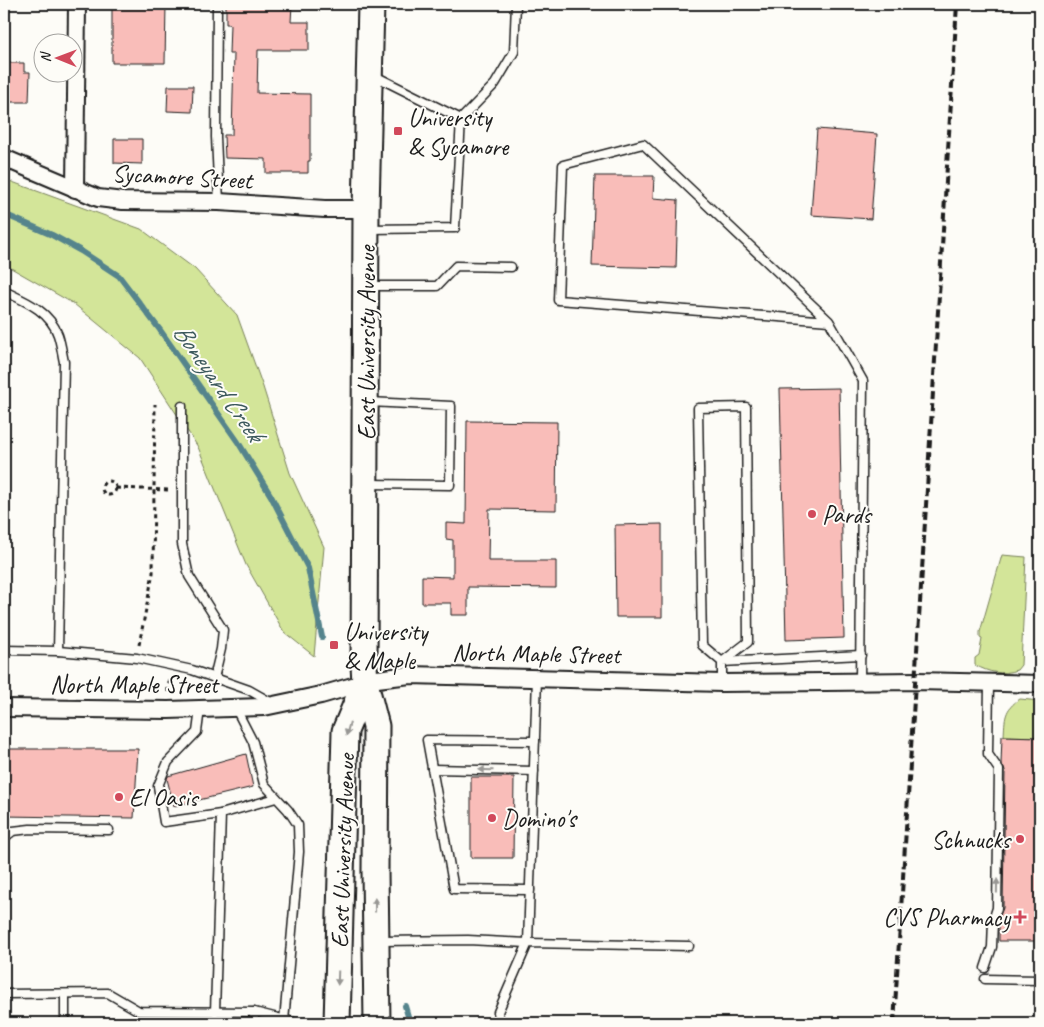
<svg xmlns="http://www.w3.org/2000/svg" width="1044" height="1027" viewBox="0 0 1044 1027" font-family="Caveat,sans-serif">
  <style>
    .green { fill: #d3e599; stroke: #78805a }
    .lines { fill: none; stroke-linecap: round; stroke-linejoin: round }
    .stream { stroke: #54848c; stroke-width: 6 }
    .building { fill: #f9bdb9; stroke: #1c1c1c }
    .service-casing { stroke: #1c1c1c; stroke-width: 11 }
    .minor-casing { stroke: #1c1c1c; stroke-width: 20 }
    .primary-casing { stroke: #1c1c1c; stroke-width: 29 }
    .path { stroke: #1c1c1c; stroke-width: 3; stroke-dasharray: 4 4; stroke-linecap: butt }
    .service { stroke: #fdfcf7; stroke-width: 8 }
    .minor { stroke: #fdfcf7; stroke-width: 16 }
    .primary { stroke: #fdfcf7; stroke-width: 25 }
    .rail { stroke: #1c1c1c; stroke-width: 4; stroke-dasharray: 8 4; stroke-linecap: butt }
    .oneway { fill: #989794 }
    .poi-dot { fill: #d1495b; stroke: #fdfcf7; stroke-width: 2 }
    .labels { text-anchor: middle; stroke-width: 4; stroke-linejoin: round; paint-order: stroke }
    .poi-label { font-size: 25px; fill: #1c1c1c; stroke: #fdfcf7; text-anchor: start }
    .street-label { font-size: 25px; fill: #1c1c1c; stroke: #fdfcf7 }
    .water-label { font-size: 26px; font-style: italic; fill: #3d595d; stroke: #fdfcf7 }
  </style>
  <rect width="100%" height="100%" fill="#fdfcf7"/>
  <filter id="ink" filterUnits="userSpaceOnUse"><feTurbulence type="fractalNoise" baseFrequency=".02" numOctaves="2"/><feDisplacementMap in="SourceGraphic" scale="10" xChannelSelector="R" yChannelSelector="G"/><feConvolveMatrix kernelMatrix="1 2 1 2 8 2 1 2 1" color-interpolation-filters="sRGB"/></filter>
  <g filter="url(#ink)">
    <g class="green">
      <polygon points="4,179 141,229 195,269 237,315 263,387 290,473 324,547 314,656 284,632 246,565 198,447 140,358 74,304 4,264"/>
      <path d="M1002 555 1026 557 1021 665 1017 670C1001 675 990 673 975 665V658L979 655 982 639 980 638V632Z"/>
      <path d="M1020 699 1040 701V737L1004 736C1005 719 1004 709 1020 699Z"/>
    </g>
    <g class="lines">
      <g class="stream">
        <polyline points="4,214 52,235 81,251 119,276 160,330 238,442 271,496 308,568 322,637"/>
        <polyline points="405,1006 410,1023"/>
      </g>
    </g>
    <g class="building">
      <polygon points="112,4 166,4 165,63 112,63"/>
      <polygon points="226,4 292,4 291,22 309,22 309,50 258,50 257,93 310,94 310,161 308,161 308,173 266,173 266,159 225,158 224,135 232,135 234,54 229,54 230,24 226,24"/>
      <polygon points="4,63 24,63 24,72 30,72 29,102 4,102"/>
      <polygon points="168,86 193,86 192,112 167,111"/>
      <polygon points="817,129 877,134 871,219 811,215"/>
      <polygon points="114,139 142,139 142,164 114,163"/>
      <polygon points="595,176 654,176 653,198 678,200 676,268 592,266"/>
      <polygon points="839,388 844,638 786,640 780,389"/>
      <polygon points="467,421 557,422 556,510 489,509 488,561 556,561 556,588 468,587 468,615 451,615 451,603 422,603 422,576 453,577 453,540 446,539 446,523 466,524"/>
      <polygon points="662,524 662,617 616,617 615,525"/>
      <polygon points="1002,736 1040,737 1040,941 999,941 999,918 1003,908 1005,770 1001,764"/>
      <polygon points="4,749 138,749 134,818 4,816"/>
      <polygon points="246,754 253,787 174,806 167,779 168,776"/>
      <polygon points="471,777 514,777 513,858 471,858"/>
    </g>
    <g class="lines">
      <defs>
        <g id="service">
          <polyline points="217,4 216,137 219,202"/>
          <polyline points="461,119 495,84 514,52 516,4"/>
          <polyline points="368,229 455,228 461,119 373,75"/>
          <polyline points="368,286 437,286 456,266 511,267"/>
          <path d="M4 291C25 301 50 311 58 335 61 344 62 353 64 362L58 651"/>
          <polyline points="829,321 643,144 563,165 558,300 829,321 863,381 860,681"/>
          <polyline points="182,406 182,544 189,576 223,630 221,649 214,678"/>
          <polyline points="367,484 450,485 451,406 369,402"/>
          <polyline points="4,650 58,651 137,658 192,670 249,690 272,703"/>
          <polyline points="722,683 722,662 748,642 746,407 698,408 702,645 722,662 861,655"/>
          <polyline points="200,709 197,732 168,762 158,786 164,822 221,814"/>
          <polyline points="236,709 253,742 264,784 288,810 298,825 299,852 284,1021"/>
          <polyline points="432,769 534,771"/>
          <polyline points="4,838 13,831 30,829 109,830"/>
          <polyline points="530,890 454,889 427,740 535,741"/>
          <polyline points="380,941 468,940 528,943 537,678"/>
          <polyline points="985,968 992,947 993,920 997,908 999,770 988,754 989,683"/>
          <polyline points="985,979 1040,980"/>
          <polyline points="4,994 108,993 139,1011 254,1012 298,1023"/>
          <polyline points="65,994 65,1023"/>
          <polyline points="215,1012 221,814 276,798"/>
          <polyline points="254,1023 254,1012"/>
          <polyline points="500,1023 498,1012 528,943 689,946"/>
        </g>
        <g id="minor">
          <polyline points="4,158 98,198 123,201 219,202 325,209 366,209"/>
          <polyline points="75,189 77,4"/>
          <polyline points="4,708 168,710 264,707 321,695 377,679 410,675 722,683 917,681 1040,684"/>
        </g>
        <g id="primary">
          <polyline points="371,4 366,209 364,665 365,683 376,726 375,871 377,1023"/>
          <polyline points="337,1023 345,731 365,683"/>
        </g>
      </defs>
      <use href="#service" class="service-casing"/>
      <use href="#minor" class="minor-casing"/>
      <use href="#primary" class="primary-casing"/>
      <g class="path">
        <circle cx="109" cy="488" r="7"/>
        <polyline points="116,488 170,490"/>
        <polyline points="139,645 153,573 155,404"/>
        <polyline points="168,692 168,685 171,679"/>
      </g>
      <use href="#service" class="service"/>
      <use href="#minor" class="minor"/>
      <use href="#primary" class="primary"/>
      <polyline class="rail" points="894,1023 957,4"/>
    </g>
    <defs><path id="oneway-solid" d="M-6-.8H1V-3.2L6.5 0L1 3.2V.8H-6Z" transform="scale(1.25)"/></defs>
    <g class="oneway">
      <use href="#oneway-solid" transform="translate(348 729) rotate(105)"/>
      <use href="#oneway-solid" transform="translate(486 770) rotate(-179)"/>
      <use href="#oneway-solid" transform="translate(997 886) rotate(-89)"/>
      <use href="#oneway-solid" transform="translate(375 905) rotate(-91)"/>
      <use href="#oneway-solid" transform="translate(338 978) rotate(92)"/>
    </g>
  </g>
  <g class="poi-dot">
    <rect x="393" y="126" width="10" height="10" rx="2.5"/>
    <circle cx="812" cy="514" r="5"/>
    <rect x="329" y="640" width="10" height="10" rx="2.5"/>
    <circle cx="119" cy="797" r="5"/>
    <circle cx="492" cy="818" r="5"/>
    <circle cx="1020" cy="839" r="5"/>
    <path d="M1017.5 909.5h5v5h5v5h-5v5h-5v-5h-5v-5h5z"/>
  </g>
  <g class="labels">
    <g class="poi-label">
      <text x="408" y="126">University<tspan x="408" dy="29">&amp; Sycamore</tspan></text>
      <text x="822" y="523">Pards</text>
      <text x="344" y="640">University<tspan x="344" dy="29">&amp; Maple</tspan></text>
      <text x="129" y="806">El Oasis</text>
      <text x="502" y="827">Domino's</text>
      <text x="1010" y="848" text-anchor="end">Schnucks</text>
      <text x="1010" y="926" text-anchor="end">CVS Pharmacy</text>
    </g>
    <g class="street-label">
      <text transform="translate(182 176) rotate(3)" y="9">Sycamore Street</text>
      <text transform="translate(366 343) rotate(-90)" y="9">East University Avenue</text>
      <text transform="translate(536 653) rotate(1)" y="9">North Maple Street</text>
      <text x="134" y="693">North Maple Street</text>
      <text transform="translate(342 851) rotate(-88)" y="9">East University Avenue</text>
    </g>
    <g class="water-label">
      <text transform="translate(219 382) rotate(55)" y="9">Boneyard Creek</text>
    </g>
  </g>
  <rect width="1044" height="1027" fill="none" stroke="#fdfcf7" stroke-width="20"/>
  <rect x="10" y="10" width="1024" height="1007" fill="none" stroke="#1c1c1c" stroke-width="2" filter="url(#ink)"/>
  <g transform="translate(58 58) rotate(271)"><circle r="24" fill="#fdfcf7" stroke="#a3a29f"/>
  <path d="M0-4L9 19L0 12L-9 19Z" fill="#d1495b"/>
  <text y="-8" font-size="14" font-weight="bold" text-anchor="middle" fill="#1c1c1c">N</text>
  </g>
</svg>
